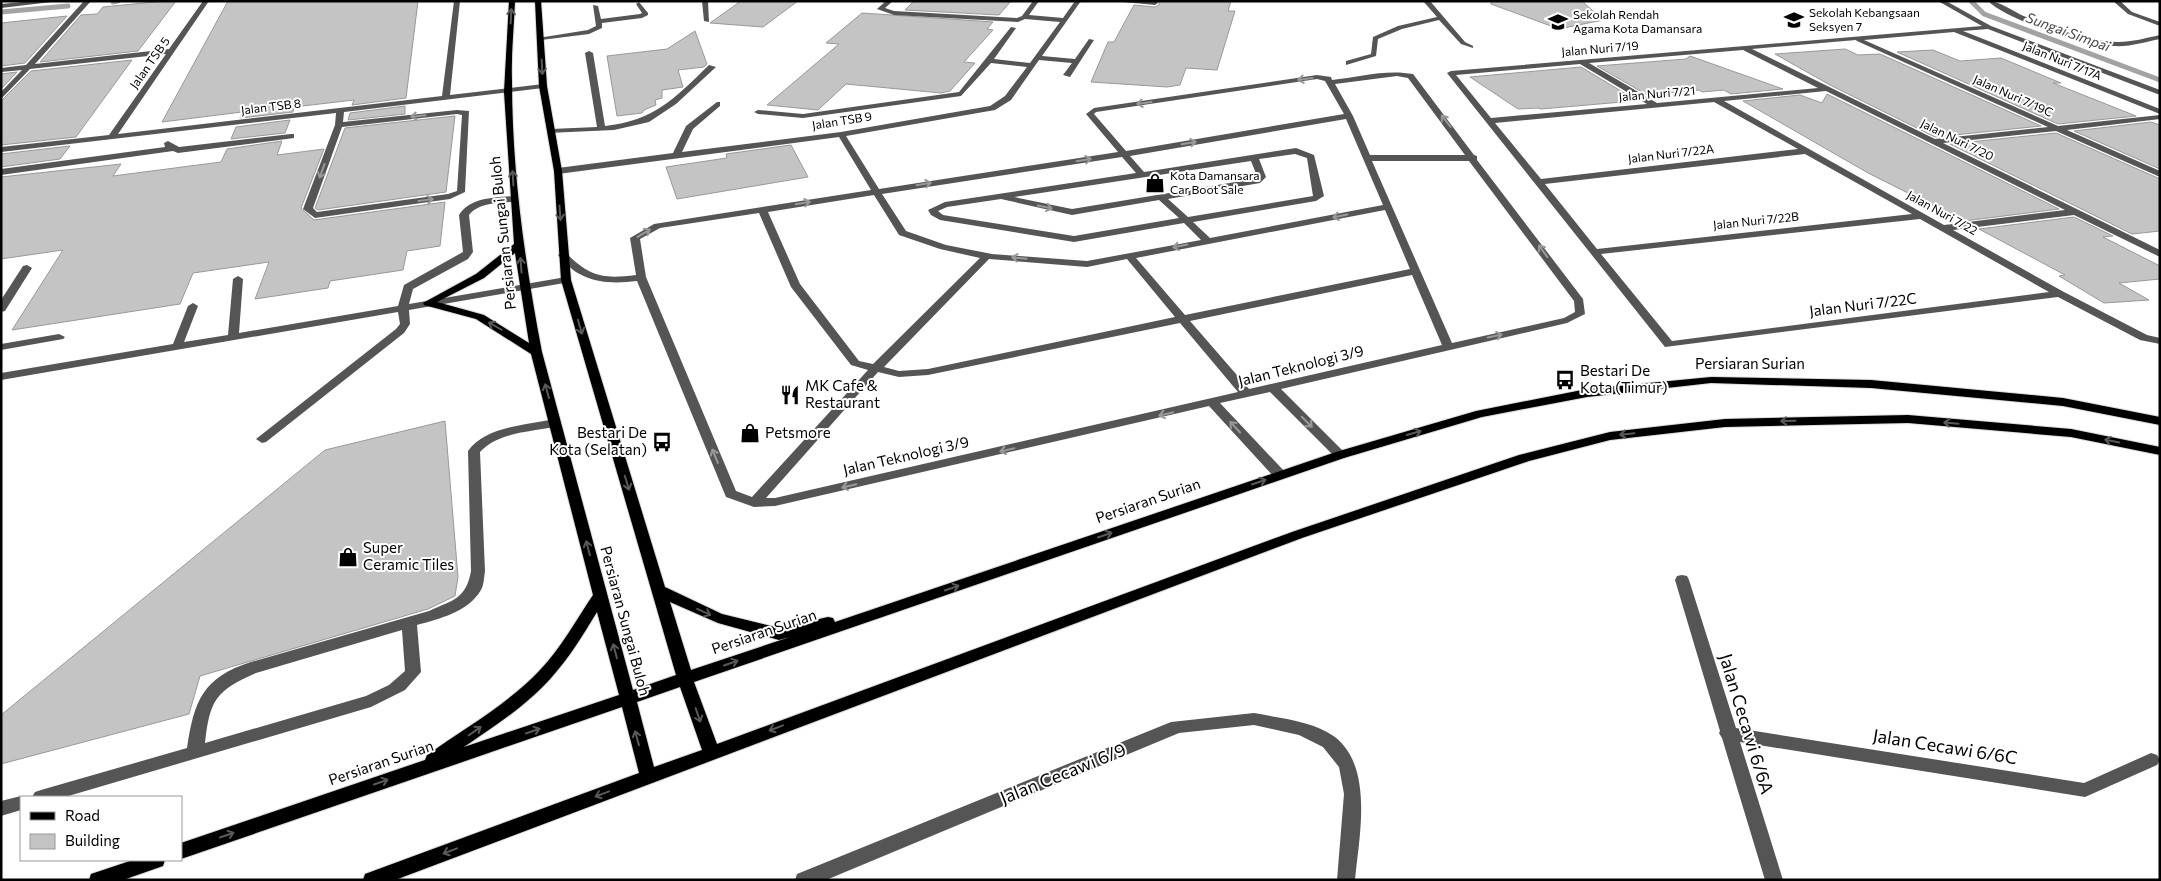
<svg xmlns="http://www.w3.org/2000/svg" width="2161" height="881" viewBox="0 0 2161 881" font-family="Commissioner,sans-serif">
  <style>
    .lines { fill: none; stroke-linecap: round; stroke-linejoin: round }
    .stream { stroke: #a3a3a3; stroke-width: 5 }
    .building { fill: #c4c4c4; stroke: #999 }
    .major-casing { stroke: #dbdbdb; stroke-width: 2 }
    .minor { fill: #555; fill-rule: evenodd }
    .major { fill: #000; fill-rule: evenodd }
    .oneway { stroke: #595959 }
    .oneway2 { stroke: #999 }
    .labels { text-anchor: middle; stroke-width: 4; stroke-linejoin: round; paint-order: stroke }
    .far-poi-label { font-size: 12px; fill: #000; stroke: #fff; text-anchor: start }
    .far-street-label { font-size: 12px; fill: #000; stroke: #fff }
    .far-water-label { font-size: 14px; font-style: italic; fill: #444; stroke: #fff }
    .street-label { font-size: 15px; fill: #000; stroke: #fff }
    .poi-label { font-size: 15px; fill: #000; stroke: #fff; text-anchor: start }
    .near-street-label { font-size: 18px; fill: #000; stroke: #fff }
  </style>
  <rect width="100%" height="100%" fill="#fff"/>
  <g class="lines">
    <g class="stream">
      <polyline points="1971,1 1984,14 2160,80"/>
      <polyline points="113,2 118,1"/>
      <polyline points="1,12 68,6"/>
    </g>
  </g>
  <g class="building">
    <polygon points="164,1 176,1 138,51 40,62 81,15 97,14 103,7"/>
    <polygon points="228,1 418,1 406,98 352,105 354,100 294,107 293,112 240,118 242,112 162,122"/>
    <polygon points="741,1 798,1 763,27 710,23"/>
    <polygon points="914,1 1011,1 999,15 905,10"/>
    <polygon points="1159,1 1231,1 1228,11 1235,11 1217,70 1186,68 1180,85 1167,87 1091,82 1108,42 1114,42 1134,5 1155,7 1159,5"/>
    <polygon points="1491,1 1582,1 1603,20 1559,29 1491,4"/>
    <polygon points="862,13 993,22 987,29 993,30 964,62 975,63 950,91 941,93 846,84 818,110 767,105 839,44 826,43"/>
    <polygon points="67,16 25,63 1,66 1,23"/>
    <polygon points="695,31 707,64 704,67 678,70 683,87 662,90 662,98 655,100 656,105 644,110 642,113 617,116 607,56 667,49"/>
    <polygon points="1845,49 1858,55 1880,54 2041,126 1935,137 1830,85 1775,54"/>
    <polygon points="1933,50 1960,61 2001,58 2061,83 2053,83 2136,116 2058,124 1897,52"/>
    <polygon points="1690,56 1783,89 1731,94 1724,90 1702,92 1699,90 1647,95 1597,66 1686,59"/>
    <polygon points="132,60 76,137 1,145 1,101 31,71"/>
    <polygon points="1581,67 1631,97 1628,97 1634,101 1541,109 1538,108 1518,109 1470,77"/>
    <polygon points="17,72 1,89 1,74"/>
    <polygon points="1827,94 2059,209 1964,221 1868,173 1743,101 1800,95 1822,103"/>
    <polygon points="405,106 405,114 348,120 350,113"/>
    <polygon points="455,116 446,192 318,210 315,208 345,128"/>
    <polygon points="290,120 285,133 231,139 236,127"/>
    <polygon points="2151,122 2160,125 2160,169 2074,131"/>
    <polygon points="2056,133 2160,179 2160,231 2132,234 1950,144"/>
    <polygon points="282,141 277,155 324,149 301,208 314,220 445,202 440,246 407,251 403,270 330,281 328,288 255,299 269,262 193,273 180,304 12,330 63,250 1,259 1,177 121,164 113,176 221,162 227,149"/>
    <polygon points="791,145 808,177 677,199 666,167 727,158 726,154"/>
    <polygon points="70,146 60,159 1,167 1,154"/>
    <polygon points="2074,217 2113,236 2103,237 2160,266 2160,279 2119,283 2149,300 2104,303 2059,276 2065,275 1979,229"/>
    <polygon points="445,421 458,577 455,596 428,609 200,676 189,714 1,764 1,715 325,450"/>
  </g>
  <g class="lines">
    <defs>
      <g id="major">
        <path d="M509 1H515C514 28 511 54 512 81 512 172 525 263 542 352L633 690 676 675 561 280 554 171 539 86 535 1H541L547 86 562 171 571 280 665 587 722 614 779 628 828 617 833 618 835 622 1336 452 1476 411 1587 389 1711 377 1871 380 2063 398 2160 417V425L2063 406 1871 388 1711 383 1587 397 1482 417 1344 458 694 682 717 744 1292 532 1519 455 1610 432 1725 419 1908 415 2071 429 2160 447V455L2071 437 1908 423 1725 427 1610 440 1529 461 1302 538 395 880H363L365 874 639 773 622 707 181 859V843L425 760 427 755C465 728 508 704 540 670 561 648 576 620 593 595L531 354 476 319 424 305 423 303 476 274 514 244 504 92ZM515 253 529 343 484 315 437 302 484 278ZM670 602 718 623 779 640 790 637 691 670ZM597 612 619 695 464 747C495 726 527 705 551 678 569 658 583 635 597 612ZM680 687 702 750 654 767 637 702Z"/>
        <polygon points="133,860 165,860 163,866 123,880 89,880 91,874"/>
      </g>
    </defs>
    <use href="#major" class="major-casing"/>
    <g class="minor">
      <polygon points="33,1 60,1 1,8 1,4"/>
      <path d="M84 1H91L35 64 169 49 203 1H209L118 134 442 96 454 1H460L450 95 543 84 547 86 543 88 344 112 343 122 457 110 469 111 465 192 450 199 315 218 303 209 335 125 336 113 1 152V147L109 135 166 54 30 69 1 99V92L22 70 1 72V68L26 65ZM457 114 462 115 457 191 448 194 317 212 313 208 342 127Z"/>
      <polygon points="702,1 708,1 709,22 704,21"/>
      <path d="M886 1H893L885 8 894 11 1017 18 1022 16 1033 1H1039L1029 15 1063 18 1075 1H1081L1042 56 1075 59 1089 39 1094 40 1070 77 1063 75 1072 63 1039 60 1011 100 995 110 846 136 879 189 1118 152 1086 114 1094 108 1317 75 1331 77 1332 80C1358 77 1387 69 1413 74L1474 155 1477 156V160L1583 299 1585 314 1567 323 1281 389 1344 452 1346 455 1344 458H1336L1270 392 1220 403 1285 472 1286 475 1285 478H1275L1209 406 775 506 754 507 726 497 637 281C605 285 579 282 558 255L563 252 566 253C590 277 603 279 636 275L630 238 654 224 871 190 839 137 558 174 554 171 558 168 673 153 686 126 717 102H720V106L693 129 682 152 841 132 990 106 1005 96 1027 67 991 63 961 96 803 118 758 114 754 112 758 110 803 114 959 92 1011 27 1016 28 994 59 1030 63 1060 22 1025 19 1018 22 894 15 877 9ZM1397 76 1408 78 1465 155H1370L1353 116 1335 84ZM1317 79 1325 81 1344 114 1126 151 1094 114 1096 112ZM1346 119 1383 205 1210 238 1193 222 1316 201 1324 196 1314 155 1296 148 1144 172 1130 156ZM1295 154 1307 158 1313 196 1188 217 1168 199 1260 183 1266 177 1259 159ZM1122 157 1136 173 945 202 928 210 931 215 940 220 1074 242 1184 223 1201 240 1087 261 992 254 946 245 906 231 882 194ZM1251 161 1257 176 1254 179 1072 209 1014 197ZM1372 161H1469L1574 301 1575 312 1564 318 1452 343ZM874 195 899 235 940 249 980 258 873 364 859 361 800 284 768 212ZM1001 199 1072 215 1159 200 1179 218 1074 236 943 215 938 211 947 207ZM1385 210 1410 269 1185 315 1136 258ZM759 213 791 287 851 365 868 370 752 497 736 491 646 277 640 239 660 228ZM989 259 1087 267 1127 259 1175 317 928 369 899 371 884 367ZM1412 275 1442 345 1249 389 1190 321ZM1180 323 1238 392 775 498H766L878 372 899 377 928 375Z"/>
      <polygon points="1113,1 1156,1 1158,3 1155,5"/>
      <polygon points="1423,1 1430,1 1465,42 1473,46 1473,48 1461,44 1439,20 1402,29 1378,39 1376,56 1346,65 1346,61 1371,54 1373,37 1398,26 1437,17"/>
      <path d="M1938 1H1946L1991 26 2160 90V95L1988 29 1963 31 2160 109V114L1954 32 1864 40 2058 126 2160 115V119L2067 130 2160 171V177L2056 131 1943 143 2160 250V257L2074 215 1953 230 2064 292 2147 335 2160 338V344L2140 340 2058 297 1665 347 1447 73 1451 71 1982 26ZM1856 40 1857 41 2048 127 1935 139 1752 49ZM1743 50 1818 88 1657 103 1589 63ZM1580 64 1647 104 1491 118 1456 75ZM1826 91 2065 210 1944 225 1724 101ZM1714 102 1798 149 1541 179 1495 123ZM1805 154 1912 214 1597 249 1545 184ZM1920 219 2049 292 1672 341 1601 254Z"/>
      <path d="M1988 1C2000 1 2014 12 2026 17 2054 28 2088 42 2118 42 2132 42 2146 38 2160 35V39C2145 42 2130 47 2114 46 2084 44 2010 22 1988 1Z"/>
      <polygon points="2113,1 2120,1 2132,12 2160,22 2160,26 2128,14"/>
      <polygon points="639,2 648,13 648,15 642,18 602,23 602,28 589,34 541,40 538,38 588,30 596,26 593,5 598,6 601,19 640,14 642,13 636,4"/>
      <path d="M589 51 593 53 605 126C654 121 675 98 709 65L716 67 676 104 649 122 614 130 548 133V129H551L597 127 585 53Z"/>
      <polygon points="291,134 294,134 294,138 178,153 173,151 1,175 1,169 165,147 164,143 168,141 179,147"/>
      <path d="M514 196 517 197V201C501 204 480 201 469 215L473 252 468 259 413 289 409 304 566 277 570 278V282L409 310 410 324 404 333 266 442 262 443 256 439 396 329 400 324 398 312 1 380V373L173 344 188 306 193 303 198 306 184 342 228 335 233 279 238 276 243 279 239 333 398 306 404 285 463 252 459 215C471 197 494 198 514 196Z"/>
      <polygon points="27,265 32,268 5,311 1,312 1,300 23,266"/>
      <polygon points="59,334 65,337 63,339 1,350 1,344"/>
      <path d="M555 419 559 420 561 423 559 426C534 432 499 431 480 452L485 571C484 577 484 585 481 590 468 612 439 619 417 625L421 672 405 690 371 707 65 797H32L35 792 41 790 187 748C194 701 203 677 251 662L429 611C453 600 466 599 471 571L468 451C486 426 527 425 555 419ZM402 630 405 671 389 685 366 696 205 743C210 699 216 691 256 673Z"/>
      <polygon points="1682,575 1687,576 1689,580 1736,728 2084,783 2151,753 2157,755 2160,760 2157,765 2085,797 1740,742 1783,880 1765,880 1722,738 1719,733 1720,731 1675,580 1677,576"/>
      <path d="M1254 713C1279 718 1314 721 1335 737 1374 768 1359 837 1355 880H1337L1344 794 1339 767 1323 747 1299 735 1254 725 1179 733 826 880H795L797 874 1171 722Z"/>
      <polygon points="21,796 26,797 21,797 21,810 1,816 1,801"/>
    </g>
    <use href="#major" class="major"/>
  </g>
  <defs><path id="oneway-shaft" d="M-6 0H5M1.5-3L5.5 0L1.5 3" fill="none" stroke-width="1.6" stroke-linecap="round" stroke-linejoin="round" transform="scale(1.25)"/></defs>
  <g class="oneway">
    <use href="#oneway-shaft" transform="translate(511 16) rotate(-87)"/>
    <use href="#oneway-shaft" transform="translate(542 67) rotate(87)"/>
    <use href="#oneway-shaft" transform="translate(513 178) rotate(-93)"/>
    <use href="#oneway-shaft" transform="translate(560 213) rotate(86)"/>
    <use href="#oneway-shaft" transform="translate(521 265) rotate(-94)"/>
    <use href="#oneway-shaft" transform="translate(495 326) rotate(-150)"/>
    <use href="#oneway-shaft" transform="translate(580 327) rotate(74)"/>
    <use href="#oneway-shaft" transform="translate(547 391) rotate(-105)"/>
    <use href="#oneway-shaft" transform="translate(1788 421) rotate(179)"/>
    <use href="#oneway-shaft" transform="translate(1951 423) rotate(-175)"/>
    <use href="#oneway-shaft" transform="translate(1414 433) rotate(-16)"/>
    <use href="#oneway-shaft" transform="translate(1627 434) rotate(174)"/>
    <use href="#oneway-shaft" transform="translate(2112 441) rotate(-169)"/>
    <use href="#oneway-shaft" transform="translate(1259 482) rotate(-19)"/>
    <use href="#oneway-shaft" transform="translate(627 483) rotate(73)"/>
    <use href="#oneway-shaft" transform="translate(1105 535) rotate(-19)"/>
    <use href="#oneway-shaft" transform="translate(588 548) rotate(-105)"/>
    <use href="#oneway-shaft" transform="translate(952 588) rotate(-19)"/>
    <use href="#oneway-shaft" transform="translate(704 612) rotate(25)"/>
    <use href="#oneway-shaft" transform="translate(615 651) rotate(-105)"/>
    <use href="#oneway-shaft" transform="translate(731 663) rotate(-19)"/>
    <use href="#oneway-shaft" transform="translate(698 715) rotate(71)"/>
    <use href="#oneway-shaft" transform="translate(776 728) rotate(159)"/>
    <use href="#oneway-shaft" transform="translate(475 731) rotate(-35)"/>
    <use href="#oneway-shaft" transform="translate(533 731) rotate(-19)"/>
    <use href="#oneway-shaft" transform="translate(637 738) rotate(-105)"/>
    <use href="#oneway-shaft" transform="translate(381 782) rotate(-19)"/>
    <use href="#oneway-shaft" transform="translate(602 794) rotate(159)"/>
    <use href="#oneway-shaft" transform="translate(227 835) rotate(-19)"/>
    <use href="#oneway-shaft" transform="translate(450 851) rotate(159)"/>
  </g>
  <g class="oneway2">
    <use href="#oneway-shaft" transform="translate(1305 79) rotate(172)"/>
    <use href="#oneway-shaft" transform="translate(1144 103) rotate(172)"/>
    <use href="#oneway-shaft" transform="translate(418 116) rotate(174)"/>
    <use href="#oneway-shaft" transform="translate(1446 121) rotate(-128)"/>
    <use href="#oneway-shaft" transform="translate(1189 143) rotate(-10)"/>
    <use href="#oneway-shaft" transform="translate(1084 160) rotate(-9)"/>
    <use href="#oneway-shaft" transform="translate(322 171) rotate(110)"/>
    <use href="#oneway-shaft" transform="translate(924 184) rotate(-9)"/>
    <use href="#oneway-shaft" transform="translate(426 200) rotate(-8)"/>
    <use href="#oneway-shaft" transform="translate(803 203) rotate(-9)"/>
    <use href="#oneway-shaft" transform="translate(1045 207) rotate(12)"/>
    <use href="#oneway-shaft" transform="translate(1340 216) rotate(169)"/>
    <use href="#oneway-shaft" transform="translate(644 233) rotate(-31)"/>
    <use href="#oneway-shaft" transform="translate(1180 246) rotate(169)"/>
    <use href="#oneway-shaft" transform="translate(1543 251) rotate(-126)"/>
    <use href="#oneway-shaft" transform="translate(1019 258) rotate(-174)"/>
    <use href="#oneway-shaft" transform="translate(1495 336) rotate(-12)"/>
    <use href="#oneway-shaft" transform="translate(1166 414) rotate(167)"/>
    <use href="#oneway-shaft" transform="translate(1307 422) rotate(45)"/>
    <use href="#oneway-shaft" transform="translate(1235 427) rotate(-133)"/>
    <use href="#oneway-shaft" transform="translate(1007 450) rotate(167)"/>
    <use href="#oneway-shaft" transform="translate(715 456) rotate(-112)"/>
    <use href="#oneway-shaft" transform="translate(849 486) rotate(167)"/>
  </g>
  <defs>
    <symbol id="school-bare" viewBox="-9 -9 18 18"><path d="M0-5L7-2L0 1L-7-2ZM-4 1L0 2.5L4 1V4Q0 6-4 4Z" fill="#000" stroke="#fff" stroke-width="2.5" paint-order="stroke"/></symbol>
    <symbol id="shop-bare" viewBox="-9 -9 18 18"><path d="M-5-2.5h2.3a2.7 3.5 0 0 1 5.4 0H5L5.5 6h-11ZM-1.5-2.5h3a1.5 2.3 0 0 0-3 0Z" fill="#000" stroke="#fff" stroke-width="2.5" paint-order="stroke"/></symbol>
    <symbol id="bus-bare" viewBox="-9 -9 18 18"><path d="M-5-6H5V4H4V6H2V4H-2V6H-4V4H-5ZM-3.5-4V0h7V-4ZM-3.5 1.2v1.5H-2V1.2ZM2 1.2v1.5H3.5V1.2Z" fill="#000" stroke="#fff" stroke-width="2.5" paint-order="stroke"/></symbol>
    <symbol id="restaurant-bare" viewBox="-9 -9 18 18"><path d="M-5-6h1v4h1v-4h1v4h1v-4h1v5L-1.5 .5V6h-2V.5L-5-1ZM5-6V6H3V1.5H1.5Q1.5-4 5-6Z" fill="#000" stroke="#fff" stroke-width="2.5" paint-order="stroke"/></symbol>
  </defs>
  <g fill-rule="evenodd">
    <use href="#school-bare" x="1780" y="6" width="28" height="28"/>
    <use href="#school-bare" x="1544" y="8" width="28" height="28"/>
    <use href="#shop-bare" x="1141" y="169" width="28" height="28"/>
    <use href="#bus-bare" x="1551" y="366" width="28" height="28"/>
    <use href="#restaurant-bare" x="776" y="381" width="28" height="28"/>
    <use href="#shop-bare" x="736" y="419" width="28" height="28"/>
    <use href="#bus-bare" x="648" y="428" width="28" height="28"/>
    <use href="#shop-bare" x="334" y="543" width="28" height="28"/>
  </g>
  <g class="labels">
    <g class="far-poi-label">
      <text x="1809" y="17">Sekolah Kebangsaan<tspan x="1809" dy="14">Seksyen 7</tspan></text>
      <text x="1573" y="19">Sekolah Rendah<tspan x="1573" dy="14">Agama Kota Damansara</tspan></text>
      <text x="1170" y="180">Kota Damansara<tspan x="1170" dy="14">Car Boot Sale</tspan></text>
    </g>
    <g class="far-street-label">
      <text transform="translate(1600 49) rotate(-5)" y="4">Jalan Nuri 7/19</text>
      <text transform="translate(2062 61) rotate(22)" y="4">Jalan Nuri 7/17A</text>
      <text transform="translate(150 63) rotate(-55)" y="4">Jalan TSB 5</text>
      <text transform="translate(1657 94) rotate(-5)" y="4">Jalan Nuri 7/21</text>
      <text transform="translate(2013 96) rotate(24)" y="4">Jalan Nuri 7/19C</text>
      <text transform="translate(271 107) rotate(-7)" y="4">Jalan TSB 8</text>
      <text transform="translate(842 121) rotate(-9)" y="4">Jalan TSB 9</text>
      <text transform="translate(1957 140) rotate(26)" y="4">Jalan Nuri 7/20</text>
      <text transform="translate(1671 154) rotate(-7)" y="4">Jalan Nuri 7/22A</text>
      <text transform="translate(1942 213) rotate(29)" y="4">Jalan Nuri 7/22</text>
      <text transform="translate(1756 221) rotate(-6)" y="4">Jalan Nuri 7/22B</text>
    </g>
    <g class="far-water-label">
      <text transform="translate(2068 32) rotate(20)" y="5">Sungai Simpai</text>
    </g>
    <g class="street-label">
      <text transform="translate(503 233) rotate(-96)" y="5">Persiaran Sungai Buloh</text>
      <text transform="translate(1863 305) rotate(-7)" y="5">Jalan Nuri 7/22C</text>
      <text x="1750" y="369">Persiaran Surian</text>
      <text transform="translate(1301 366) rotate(-14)" y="5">Jalan Teknologi 3/9</text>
      <text transform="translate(906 456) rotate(-13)" y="5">Jalan Teknologi 3/9</text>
      <text transform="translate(1148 501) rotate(-19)" y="5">Persiaran Surian</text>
      <text transform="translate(625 621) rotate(75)" y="5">Persiaran Sungai Buloh</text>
      <text transform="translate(764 632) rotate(-19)" y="5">Persiaran Surian</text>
      <text transform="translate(381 763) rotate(-19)" y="5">Persiaran Surian</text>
    </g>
    <g class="poi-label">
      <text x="1580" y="376">Bestari De<tspan x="1580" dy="17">Kota (Timur)</tspan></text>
      <text x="805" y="391">MK Cafe &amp;<tspan x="805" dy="17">Restaurant</tspan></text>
      <text x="647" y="438" text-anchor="end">Bestari De<tspan x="647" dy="17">Kota (Selatan)</tspan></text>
      <text x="765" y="438">Petsmore</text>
      <text x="363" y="553">Super<tspan x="363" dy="17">Ceramic Tiles</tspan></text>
    </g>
    <g class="near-street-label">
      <text transform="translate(1746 724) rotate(73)" y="6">Jalan Cecawi 6/6A</text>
      <text transform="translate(1945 747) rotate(9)" y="6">Jalan Cecawi 6/6C</text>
      <text transform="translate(1063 774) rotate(-22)" y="6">Jalan Cecawi 6/9</text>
    </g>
  </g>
  <rect width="2161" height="881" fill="none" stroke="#000000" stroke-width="5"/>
  <rect x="20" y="796" width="162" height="65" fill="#ffffff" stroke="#999999"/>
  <rect x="30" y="812" width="25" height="8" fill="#000000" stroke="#999999"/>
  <text x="65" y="821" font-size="15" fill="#000000">Road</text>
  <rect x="30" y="834" width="25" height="15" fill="#c4c4c4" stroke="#999999"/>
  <text x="65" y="846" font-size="15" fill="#000000">Building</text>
</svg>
